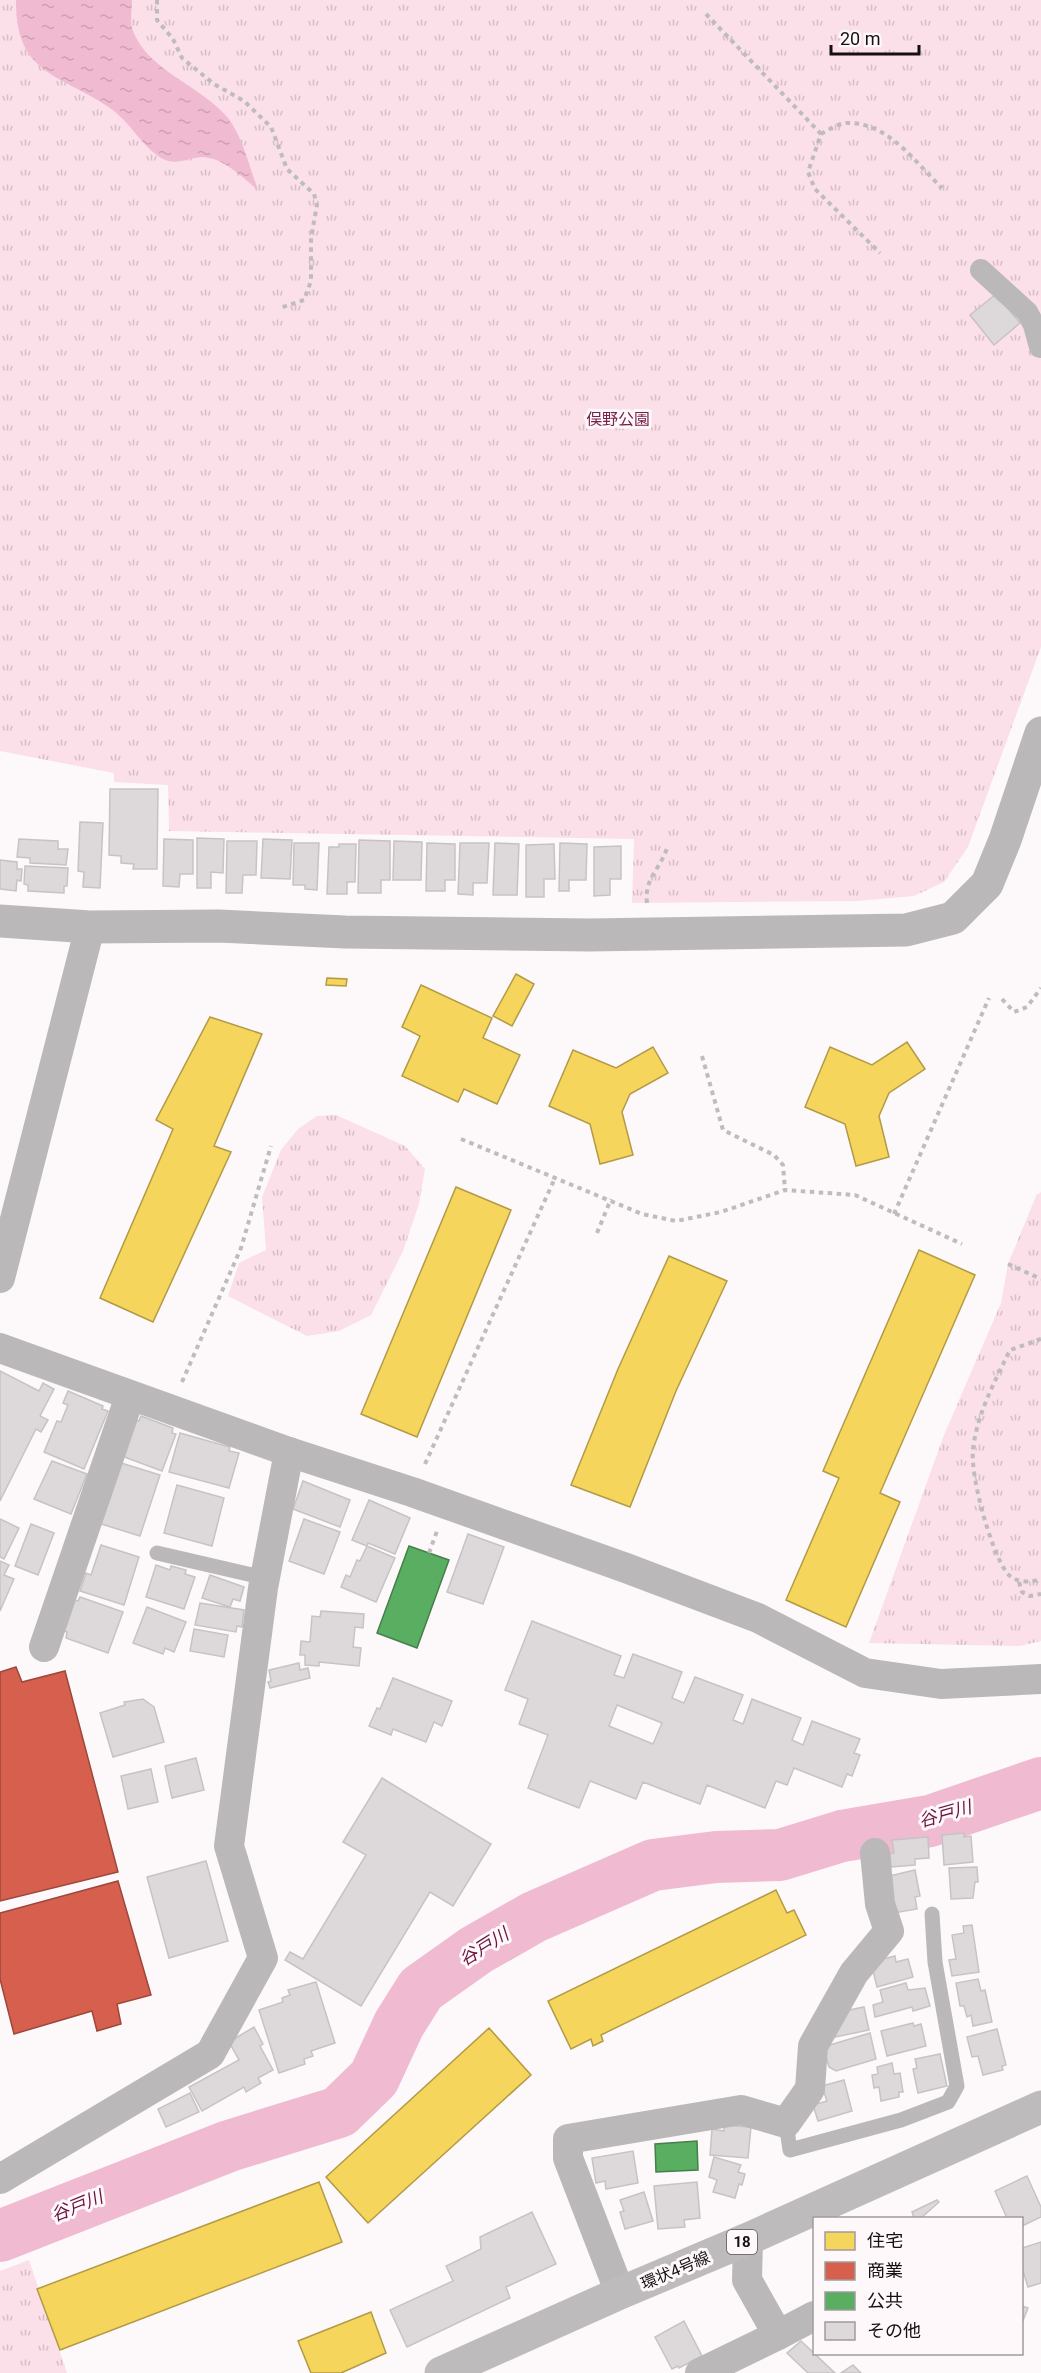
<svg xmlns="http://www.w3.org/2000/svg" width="1041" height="2373" viewBox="0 0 1041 2373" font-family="Roboto,'Noto Sans JP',sans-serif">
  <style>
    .park { fill: url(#park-tufts) }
    .water { fill: url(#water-ripples) }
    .homes { fill: #f6d55c; stroke: #b29a46; stroke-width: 1.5 }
    .shops { fill: #d6604d; stroke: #9c483b; stroke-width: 1.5 }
    .public { fill: #5aae61; stroke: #457f49; stroke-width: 1.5 }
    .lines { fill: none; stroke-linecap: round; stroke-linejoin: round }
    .river { stroke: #f0bbd0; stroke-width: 52 }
    .building { fill: #ddd8da; stroke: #c7c3c5; stroke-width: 1.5; fill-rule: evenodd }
    .path { stroke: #bebcbd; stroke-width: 4; stroke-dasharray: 4.5 4.5; stroke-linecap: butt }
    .service { stroke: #bbb8ba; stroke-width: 15 }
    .pedestrian { stroke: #bbb8ba; stroke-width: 22 }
    .minor { stroke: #bbb8ba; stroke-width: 30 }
    .tertiary { stroke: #bbb8ba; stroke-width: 33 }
    .primary { stroke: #bdbbbc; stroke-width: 33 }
    .labels { text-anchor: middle; stroke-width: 6; stroke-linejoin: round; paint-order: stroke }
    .shield { fill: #fef8fa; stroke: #5b5658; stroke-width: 1.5 }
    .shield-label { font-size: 15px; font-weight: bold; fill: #151012 }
    .park-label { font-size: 16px; fill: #77224b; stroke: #fef8fa }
    .street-label { font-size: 16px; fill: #151012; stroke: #fef8fa }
    .water-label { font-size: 18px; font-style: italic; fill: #6a1540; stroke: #fef8fa }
  </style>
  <defs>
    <pattern id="park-tufts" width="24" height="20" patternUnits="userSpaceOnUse" patternTransform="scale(1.5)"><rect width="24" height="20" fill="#fbdfe9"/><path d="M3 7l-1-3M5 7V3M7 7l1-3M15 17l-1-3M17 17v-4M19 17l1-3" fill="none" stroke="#d6bec7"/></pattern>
    <pattern id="water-ripples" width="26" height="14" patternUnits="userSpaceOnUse" patternTransform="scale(1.5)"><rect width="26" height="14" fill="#f0bbd0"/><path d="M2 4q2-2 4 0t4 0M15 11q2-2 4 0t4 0" fill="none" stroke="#cda0b2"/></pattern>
  </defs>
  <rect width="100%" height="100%" fill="#fdf9fb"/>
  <g class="park">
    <polygon points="0,0 1041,0 1041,647 968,847 944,882 914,896 857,901 632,903 634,839 169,831 168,785 114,782 114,773 0,751"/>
    <polygon points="336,1115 405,1146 425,1169 419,1204 403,1251 371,1315 339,1331 307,1336 228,1296 239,1263 266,1250 262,1197 281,1150 298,1129 317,1116"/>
    <polygon points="1041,1192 1041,1641 1020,1646 869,1643 944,1435 1001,1303 1008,1264 1036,1196"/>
    <polygon points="29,2260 67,2373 0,2373 0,2271"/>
  </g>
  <path class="water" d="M16 0H132C132 8 130 20 132 28 145 70 201 85 228 118 242 136 250 168 258 190 243 178 224 158 203 157 190 157 176 166 163 159 142 147 133 126 114 111 64 74 15 78 16 0Z"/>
  <g class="homes">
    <polygon points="516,974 534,984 512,1026 493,1016"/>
    <polygon points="327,978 347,979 346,986 326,985"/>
    <polygon points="421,985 492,1018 483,1038 520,1055 497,1104 464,1089 458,1102 402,1076 420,1036 402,1027"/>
    <polygon points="210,1017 262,1034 214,1146 231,1152 153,1322 100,1298 173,1129 156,1120"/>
    <polygon points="907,1042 925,1069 889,1093 879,1116 889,1157 856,1166 845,1124 805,1107 830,1047 872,1065"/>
    <polygon points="653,1047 668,1073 630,1094 622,1112 633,1155 600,1164 590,1124 549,1106 573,1050 616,1068"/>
    <polygon points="456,1187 511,1210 417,1437 361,1414"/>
    <polygon points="919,1250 975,1275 880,1493 900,1502 846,1627 786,1600 839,1478 823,1471"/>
    <polygon points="669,1256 727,1281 676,1391 630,1507 571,1485 618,1369"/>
    <polygon points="776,1890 787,1913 794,1910 806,1935 601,2035 603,2041 593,2046 591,2039 571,2049 548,2001"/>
    <polygon points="489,2028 531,2075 368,2223 326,2177"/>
    <polygon points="319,2182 342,2242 60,2350 37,2289"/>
    <polygon points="371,2312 386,2353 341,2373 311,2373 298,2341"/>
  </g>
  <g class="shops">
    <polygon points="16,1667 22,1682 65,1671 118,1872 0,1901 0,1672"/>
    <polygon points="118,1881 151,1995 117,2004 121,2024 97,2031 92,2011 14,2034 0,1979 0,1913"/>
  </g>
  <g class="public">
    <polygon points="409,1546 449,1560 417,1648 377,1633"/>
    <polygon points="697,2141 698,2170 656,2172 655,2144"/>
  </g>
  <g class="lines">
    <polyline class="river" points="0,2236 229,2146 339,2112 374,2078 399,2024 421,1989 476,1950 534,1917 653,1865 716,1857 780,1855 842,1836 930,1821 1041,1783"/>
  </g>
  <g class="building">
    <polygon points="996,294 1020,323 994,345 970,315"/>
    <polygon points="110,789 158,789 157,869 133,869 134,864 121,863 121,856 109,855"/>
    <polygon points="80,822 103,823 100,888 83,887 84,872 78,871"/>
    <polygon points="197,838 224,839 223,873 211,872 211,888 197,888"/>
    <polygon points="19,839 58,841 58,849 68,849 66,865 30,863 30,858 17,857"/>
    <polygon points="164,839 193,840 193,874 180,874 179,887 163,886"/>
    <polygon points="263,839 292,840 290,879 261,878"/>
    <polygon points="359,840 390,841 390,880 381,880 381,893 358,893"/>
    <polygon points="227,841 257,841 256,875 243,875 242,893 226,893"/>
    <polygon points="394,841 422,842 421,880 393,880"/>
    <polygon points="294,843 319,843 317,890 305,889 305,885 293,885"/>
    <polygon points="427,843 455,844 455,880 445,880 445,891 426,891"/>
    <polygon points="460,843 489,843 487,883 473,883 473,895 458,894"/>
    <polygon points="495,843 519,844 517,895 493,895"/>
    <polygon points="560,843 587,844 586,880 569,880 569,891 559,891"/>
    <polygon points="339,844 356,844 355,882 347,882 347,894 327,894 329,847 339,847"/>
    <polygon points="554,844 555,879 544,879 544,897 526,897 526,845"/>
    <polygon points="621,846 621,879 610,879 610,895 594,896 594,847"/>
    <polygon points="0,860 17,862 17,869 22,869 21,881 17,880 16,891 0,889"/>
    <polygon points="25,866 68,868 67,886 64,886 64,893 28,891 28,885 24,884"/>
    <polygon points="0,1371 39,1391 43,1383 54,1389 40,1416 48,1420 41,1432 36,1429 0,1501"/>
    <polygon points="68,1391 103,1406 102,1409 108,1411 84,1469 44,1452 57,1421 61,1422 68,1405 63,1403"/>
    <polygon points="141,1416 173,1428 172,1433 176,1434 162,1471 119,1455 133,1419 139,1421"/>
    <polygon points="180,1433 230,1447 229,1451 239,1453 229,1488 169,1472"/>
    <polygon points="52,1461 87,1474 71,1514 34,1499"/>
    <polygon points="118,1462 160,1475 140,1536 98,1523"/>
    <polygon points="303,1481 350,1500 340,1527 293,1509"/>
    <polygon points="177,1485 224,1498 212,1546 164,1533"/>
    <polygon points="369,1500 410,1518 395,1554 368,1543 367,1546 352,1540"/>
    <polygon points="0,1519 19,1528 4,1559 0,1557"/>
    <polygon points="304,1519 340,1532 324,1574 289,1561"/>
    <polygon points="31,1524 54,1533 38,1575 15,1566"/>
    <polygon points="468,1534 504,1547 483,1604 447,1592"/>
    <polygon points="101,1545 139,1557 124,1605 80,1591 86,1573 91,1575"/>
    <polygon points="367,1546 395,1558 376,1602 341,1587 346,1575 350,1577 357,1560 360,1561"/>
    <polygon points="0,1561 9,1565 4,1575 14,1579 0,1611"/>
    <polygon points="156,1565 170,1570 171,1566 186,1570 185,1574 195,1577 184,1609 146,1597"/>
    <polygon points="210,1575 244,1587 240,1601 233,1599 230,1607 202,1598"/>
    <polygon points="80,1597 123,1612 108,1653 66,1638 67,1632 62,1630 73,1599 78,1601"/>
    <polygon points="200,1603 244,1610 242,1627 237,1626 236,1632 195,1625"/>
    <polygon points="147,1607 186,1622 174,1652 165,1648 163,1654 133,1643"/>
    <polygon points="321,1611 364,1614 363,1628 355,1627 353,1647 361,1648 359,1666 319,1662 319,1666 305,1665 305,1655 300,1655 301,1641 310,1642 312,1616 320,1617"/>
    <path d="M532 1621 621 1656 614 1675 624 1678 633 1654 682 1672 672 1698 684 1703 695 1677 743 1695 733 1720 743 1724 752 1699 801 1718 792 1740 803 1745 812 1721 860 1739 854 1753 860 1755 852 1776 847 1774 842 1787 794 1768 787 1785 776 1781 765 1808 707 1785 700 1804 643 1782 636 1799 590 1781 579 1808 528 1788 548 1735 519 1724 528 1699 505 1690ZM617 1705 662 1723 653 1744 609 1726Z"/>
    <polygon points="194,1629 228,1635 224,1657 190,1651"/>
    <polygon points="299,1663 300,1670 308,1668 310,1678 270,1688 268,1682 271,1681 269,1670"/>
    <polygon points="393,1678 452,1701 442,1726 434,1722 426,1742 393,1729 391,1735 369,1726 377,1708 380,1709"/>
    <polygon points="143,1699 154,1707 164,1742 113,1757 100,1713 125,1705 124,1702"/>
    <polygon points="196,1758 204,1790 172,1798 165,1766"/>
    <polygon points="151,1769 158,1802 128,1809 121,1776"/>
    <polygon points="382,1778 491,1844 453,1906 430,1892 361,2006 285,1960 290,1952 303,1959 366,1855 343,1842"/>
    <polygon points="964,1833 964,1837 971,1836 973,1862 944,1865 942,1835"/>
    <polygon points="928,1837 929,1858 915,1859 915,1865 891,1867 890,1854 894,1853 892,1840"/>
    <polygon points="206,1861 228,1941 169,1958 147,1877"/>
    <polygon points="977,1867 978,1882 975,1882 973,1898 951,1899 949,1868"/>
    <polygon points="915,1870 920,1896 915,1897 917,1909 894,1913 889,1876"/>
    <polygon points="972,1925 979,1972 952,1976 949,1960 956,1959 952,1935 964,1933 963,1926"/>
    <polygon points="895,1956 896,1962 908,1959 913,1977 877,1987 871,1962"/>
    <polygon points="978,1979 981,1991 985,1990 992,2022 973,2026 971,2015 967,2017 964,2006 960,2006 956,1983"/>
    <polygon points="316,1982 335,2043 311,2051 313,2056 304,2059 305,2064 279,2073 259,2010 283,2002 282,1998 290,1995 288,1990"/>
    <polygon points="906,1983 908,1990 925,1988 930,2006 913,2011 912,2007 875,2017 873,2005 883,2002 880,1990"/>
    <polygon points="864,2007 869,2030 835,2037 840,2012"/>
    <polygon points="913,2023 914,2026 921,2024 926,2046 887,2056 881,2031"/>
    <polygon points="254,2027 263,2044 260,2046 273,2070 258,2078 261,2083 246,2092 244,2087 202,2111 189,2087 239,2060 229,2042"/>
    <polygon points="997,2029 1006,2065 1002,2066 1003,2070 983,2075 978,2056 972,2057 967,2037"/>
    <polygon points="870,2033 876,2059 836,2071 829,2067 823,2047"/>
    <polygon points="940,2054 947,2086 918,2093 913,2069 917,2068 915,2059"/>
    <polygon points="892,2063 894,2074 900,2073 903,2092 899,2092 899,2097 881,2101 879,2087 874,2088 872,2075 878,2074 877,2067"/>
    <polygon points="844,2080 852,2111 818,2121 813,2105 827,2101 822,2086"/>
    <polygon points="190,2093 199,2112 166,2127 158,2109"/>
    <polygon points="724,2125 751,2127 748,2158 710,2155 712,2129 724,2131"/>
    <polygon points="633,2151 638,2183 606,2189 605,2181 596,2183 592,2158"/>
    <polygon points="714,2157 741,2165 738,2172 745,2174 742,2185 739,2184 735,2198 713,2192 717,2180 709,2177"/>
    <polygon points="1027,2176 1041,2207 1041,2217 1022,2226 1022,2218 1007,2218 995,2191"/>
    <polygon points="697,2182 700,2218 684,2220 685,2227 658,2229 654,2186"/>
    <polygon points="644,2192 653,2221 625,2229 620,2212 624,2211 620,2200"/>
    <polygon points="937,2200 939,2202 921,2218 914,2218 912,2212"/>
    <polygon points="532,2212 556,2264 506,2287 510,2298 407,2347 390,2310 453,2281 446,2266 481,2249 480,2237"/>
    <polygon points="1041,2242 1041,2283 1028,2287 1022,2268 1022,2248"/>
    <polygon points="1022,2306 1028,2308 1022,2323"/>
    <polygon points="684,2321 702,2356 679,2368 678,2366 672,2369 655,2337"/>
    <polygon points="801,2341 835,2373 808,2373 787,2353"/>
    <polygon points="853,2365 861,2373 841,2373"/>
  </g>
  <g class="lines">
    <g class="path">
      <polyline points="157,0 157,20 173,39 182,58 214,84 244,101 271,127 287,169 314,194 317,205 311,238 311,281 304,300 280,308"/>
      <polyline points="706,14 821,134 808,172 815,189 880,253"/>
      <path d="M821 134C828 130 839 123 847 123 888 122 915 162 942 188"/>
      <path d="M647 903C644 878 660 870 667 848"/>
      <polyline points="1002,999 1014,1012 1027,1007 1041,988"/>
      <polyline points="702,1056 723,1130 774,1155 783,1165 785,1190"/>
      <polyline points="461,1139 642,1214 676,1221 721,1212 785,1190 855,1195 962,1244"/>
      <polyline points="894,1214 989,998"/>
      <polyline points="597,1233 611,1199"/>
      <polyline points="1008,1264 1041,1279"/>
      <path d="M1041 1339 1010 1350C995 1381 977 1414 973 1449 970 1476 991 1552 1007 1573 1015 1583 1030 1583 1041 1579"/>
      <polyline points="182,1382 241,1248 271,1146"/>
      <polyline points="425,1464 555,1178"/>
      <polyline points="429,1553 437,1531"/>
      <polyline points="1019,1582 1022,1592 1030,1596 1041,1594"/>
    </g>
    <g class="service">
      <polyline points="157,1553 265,1578"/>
      <polyline points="786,2123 790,2150 901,2120 948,2102 957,2086 935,1962 932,1914"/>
    </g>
    <polyline class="pedestrian" points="981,270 1027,312 1034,325 1040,347"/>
    <g class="minor">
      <polyline points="0,1278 90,927"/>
      <polyline points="0,1348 289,1452 412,1492 626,1568 758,1618 865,1673 941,1684 1041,1679"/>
      <polyline points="44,1647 130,1396"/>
      <polyline points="0,2179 210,2054 263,1958 229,1846 263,1588 289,1452"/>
      <polyline points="620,2293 568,2158 568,2139 741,2110 786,2123 810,2089 813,2046 854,1973 889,1931 880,1904 875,1853"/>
      <polyline points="778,2335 814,2316"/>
      <polyline points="700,2373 778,2335 747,2280 748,2239"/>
    </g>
    <polyline class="tertiary" points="0,921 90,927 219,926 345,932 590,935 906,930 953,918 987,884 1005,840 1041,733"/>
    <polyline class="primary" points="441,2373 620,2293 748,2239 1041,2107"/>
  </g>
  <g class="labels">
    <rect class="shield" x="727" y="2230" width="30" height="24" rx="4.5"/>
    <g class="shield-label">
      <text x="742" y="2247">18</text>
    </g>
    <g class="park-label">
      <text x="618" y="425">俣野公園</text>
    </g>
    <g class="street-label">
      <text transform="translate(675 2270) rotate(-23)" y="6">環状4号線</text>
    </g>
    <g class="water-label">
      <text transform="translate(945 1814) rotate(-16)" y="6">谷戸川</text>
      <text transform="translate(484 1947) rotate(-32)" y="6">谷戸川</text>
      <text transform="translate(77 2206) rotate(-22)" y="6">谷戸川</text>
    </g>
  </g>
  <rect x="813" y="2217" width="210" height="138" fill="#fef8fa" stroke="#a19b9d" stroke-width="1.5"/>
  <rect x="825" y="2232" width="30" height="18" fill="#f6d55c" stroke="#a19b9d" stroke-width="1.5"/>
  <text x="867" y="2247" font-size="18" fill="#151012">住宅</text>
  <rect x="825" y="2262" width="30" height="18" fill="#d6604d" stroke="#a19b9d" stroke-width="1.5"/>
  <text x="867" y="2277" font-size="18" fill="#151012">商業</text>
  <rect x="825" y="2292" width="30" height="18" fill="#5aae61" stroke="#a19b9d" stroke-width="1.5"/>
  <text x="867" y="2307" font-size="18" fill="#151012">公共</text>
  <rect x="825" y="2322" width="30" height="18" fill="#ddd8da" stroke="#a19b9d" stroke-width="1.5"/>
  <text x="867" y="2337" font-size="18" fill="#151012">その他</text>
  <path d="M831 45v9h88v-9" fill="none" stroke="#151012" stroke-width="3"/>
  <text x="840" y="45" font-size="18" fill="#151012" stroke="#fef8fa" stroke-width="4.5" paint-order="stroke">20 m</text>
</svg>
